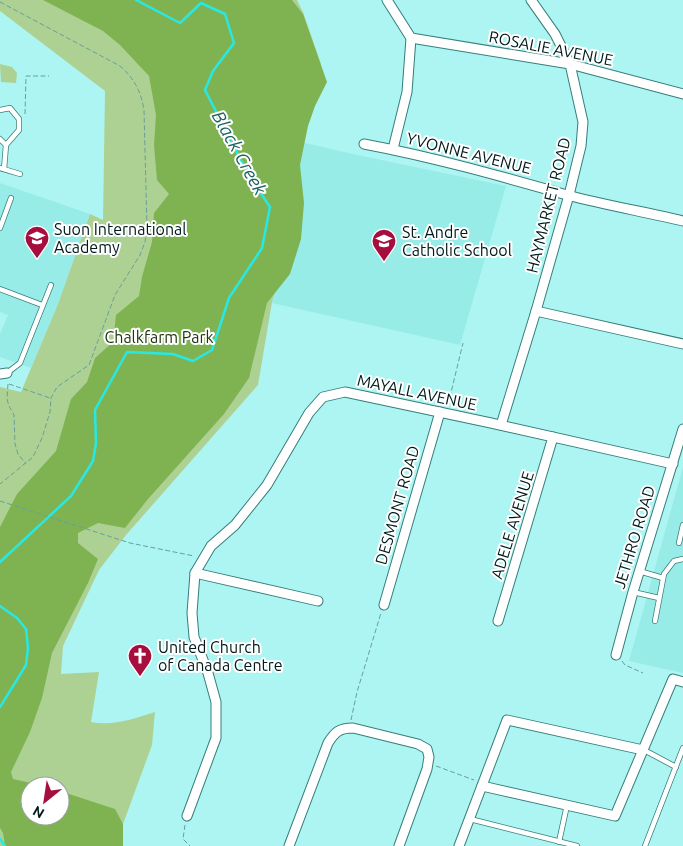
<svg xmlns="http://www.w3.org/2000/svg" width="683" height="846" viewBox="0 0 683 846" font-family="Ubuntu,sans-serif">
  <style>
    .built { fill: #98ece8 }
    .green { fill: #add193; fill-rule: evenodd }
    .forest { fill: #7fb352 }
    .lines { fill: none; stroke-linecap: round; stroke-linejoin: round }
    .stream { stroke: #29e8e4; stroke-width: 2.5 }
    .lane-casing { stroke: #367e7b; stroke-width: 6 }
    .street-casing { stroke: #367e7b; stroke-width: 11 }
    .path { stroke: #699e9c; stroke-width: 1; stroke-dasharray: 5 2.5; stroke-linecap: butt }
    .lane { stroke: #fff; stroke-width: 4.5 }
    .street { stroke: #fff; stroke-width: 9 }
    .labels { text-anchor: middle; stroke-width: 4; stroke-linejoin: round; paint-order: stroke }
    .street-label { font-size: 16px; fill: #001919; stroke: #fff }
    .poi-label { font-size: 16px; fill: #001919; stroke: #fff; text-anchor: start }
    .park-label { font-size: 16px; fill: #21360f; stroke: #fff }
    .water-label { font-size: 18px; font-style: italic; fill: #1c6260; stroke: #fff }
  </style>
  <rect width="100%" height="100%" fill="#adf5f2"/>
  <g class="built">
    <polygon points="292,140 353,154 506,186 460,345 272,303 296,221"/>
    <polygon points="0,183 90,214 58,304 31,368 0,357 0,334 8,315 0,312"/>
    <polygon points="683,467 683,673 629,661"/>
  </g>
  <g class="green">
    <path d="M0 0H297L303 12 321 64 292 140 296 221 272 302 258 385 126 535 99 570 63 646 61 674 99 672 91 722C113 726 134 719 155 712L152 745 123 824 121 846H0V387L21 392 58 304 90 214 103 220 105 91 0 11ZM30 786H60V816H30Z"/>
    <polygon points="0,64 12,67 17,73 16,83 1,82"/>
  </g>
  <polygon class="forest" points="43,0 292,0 303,14 327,82 315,106 308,126 300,165 304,203 301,239 290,274 267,303 249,378 224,414 148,499 125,528 98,523 78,533 78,543 98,559 88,583 52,653 42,698 30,732 11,772 13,779 44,786 30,786 30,816 60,816 60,791 115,809 123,824 123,846 5,846 3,833 0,828 0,527 17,494 56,451 71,399 87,382 95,358 113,342 116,315 139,296 142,277 152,242 154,213 169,194 157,180 154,145 156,115 149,76 120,45 103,31"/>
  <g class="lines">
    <g class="stream">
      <polyline points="0,562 71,496 93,461 96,443 95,410 127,352 173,354 193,361 212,350 229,298 262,248 270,207 248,174 205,90 213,71 234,43 225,14 201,3 180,23 136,0"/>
      <polyline points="0,606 17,618 26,629 28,648 26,665 0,707"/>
      <polyline points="0,839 5,846"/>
    </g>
    <defs>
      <g id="lane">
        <polyline points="0,110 10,108 19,119 19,130 6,145"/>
        <polyline points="0,139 6,145 4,169"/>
        <polyline points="0,168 20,174"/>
        <polyline points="0,228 11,198"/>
        <polyline points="0,289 42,305"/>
        <polyline points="7,373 20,363 51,285"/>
        <polyline points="679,543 683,525"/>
        <polyline points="639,571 663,578"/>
        <polyline points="633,592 659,598"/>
        <polyline points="655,621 664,574 674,561 683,559"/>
        <polyline points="644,750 676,767"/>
        <polyline points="470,819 577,846"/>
        <polyline points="559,842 567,805"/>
        <polyline points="645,846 683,748"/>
      </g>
      <g id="street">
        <polyline points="387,0 411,38 407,92 393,149"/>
        <polyline points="411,38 570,64 683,94"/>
        <path d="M364 144C433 157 500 176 567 195 605 205 645 212 683 221"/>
        <polyline points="536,311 683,344"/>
        <polyline points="0,374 7,373"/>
        <polyline points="501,425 536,311 569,195 581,146 583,122 570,64 555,34 531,0"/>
        <polyline points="195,573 318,601"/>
        <polyline points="384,605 440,412"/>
        <polyline points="498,621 553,437"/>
        <polyline points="616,655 633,592 683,429"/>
        <polyline points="482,786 615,816 673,679 683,682"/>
        <polyline points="187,816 216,738 216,702 208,673 194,637 192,613 195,573 211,546 235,525 267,485 309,413 323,397 345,392 491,423 673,464"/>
        <path d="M289 846 328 743C335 732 339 728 353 728L418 744 427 749 429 757 427 769 399 846"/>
        <polyline points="459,846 507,720 643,750"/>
      </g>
    </defs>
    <use href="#lane" class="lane-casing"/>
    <use href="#street" class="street-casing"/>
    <g class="path">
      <path d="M0 2 120 66C134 78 141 91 144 110L147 229 145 242 140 255 115 295 89 365 57 387 51 398 50 412 42 438 33 457 0 484"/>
      <polyline points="25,114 26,76 49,76"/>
      <polyline points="8,384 7,399 9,406 14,415 15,444 18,454 26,464"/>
      <polyline points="9,384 50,398"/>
      <polyline points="448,405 463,343"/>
      <polyline points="0,501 130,543 194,556"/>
      <polyline points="622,661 625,665 643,673"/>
      <polyline points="351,720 357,692 381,613"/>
      <polyline points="436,766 474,780"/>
      <polyline points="185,825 183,839 190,846"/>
    </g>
    <use href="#lane" class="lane"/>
    <use href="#street" class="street"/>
  </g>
  <defs>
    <symbol id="school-pin" viewBox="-11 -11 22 30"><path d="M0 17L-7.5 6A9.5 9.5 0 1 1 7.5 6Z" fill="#a60e3e" stroke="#fff"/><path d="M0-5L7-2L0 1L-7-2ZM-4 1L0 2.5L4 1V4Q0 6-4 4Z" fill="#fff"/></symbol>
    <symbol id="church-pin" viewBox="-11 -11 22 30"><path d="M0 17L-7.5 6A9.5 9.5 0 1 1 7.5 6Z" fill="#a60e3e" stroke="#fff"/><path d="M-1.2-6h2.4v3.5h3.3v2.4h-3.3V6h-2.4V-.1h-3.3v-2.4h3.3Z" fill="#fff"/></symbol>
  </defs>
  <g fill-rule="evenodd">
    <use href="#school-pin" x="23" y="224" width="28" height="38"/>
    <use href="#school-pin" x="370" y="227" width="28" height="38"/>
    <use href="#church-pin" x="126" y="642" width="28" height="38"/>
  </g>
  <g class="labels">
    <g class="street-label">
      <text transform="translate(551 48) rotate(11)" y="6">ROSALIE AVENUE</text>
      <text transform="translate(469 153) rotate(14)" y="6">YVONNE AVENUE</text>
      <text transform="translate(548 205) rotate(-76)" y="6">HAYMARKET ROAD</text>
      <text transform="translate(417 392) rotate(12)" y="6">MAYALL AVENUE</text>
      <text transform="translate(397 505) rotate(-74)" y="6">DESMONT ROAD</text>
      <text transform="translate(512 525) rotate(-73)" y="6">ADELE AVENUE</text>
      <text transform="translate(634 537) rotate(-73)" y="6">JETHRO ROAD</text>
    </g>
    <g class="poi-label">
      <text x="54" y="235">Suon International<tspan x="54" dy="18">Academy</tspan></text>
      <text x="402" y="238">St. Andre<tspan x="402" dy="18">Catholic School</tspan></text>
      <text x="158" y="653">United Church<tspan x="158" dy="18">of Canada Centre</tspan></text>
    </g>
    <g class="park-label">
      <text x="159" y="343">Chalkfarm Park</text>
    </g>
    <g class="water-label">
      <text transform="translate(239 153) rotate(61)" y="6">Black Creek</text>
    </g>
  </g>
  <g transform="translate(45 801) rotate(210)"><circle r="24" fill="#ffffff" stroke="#99a3a3"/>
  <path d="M0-4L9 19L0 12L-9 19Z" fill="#a60e3e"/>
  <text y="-8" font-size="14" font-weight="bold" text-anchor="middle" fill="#001919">N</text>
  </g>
</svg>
